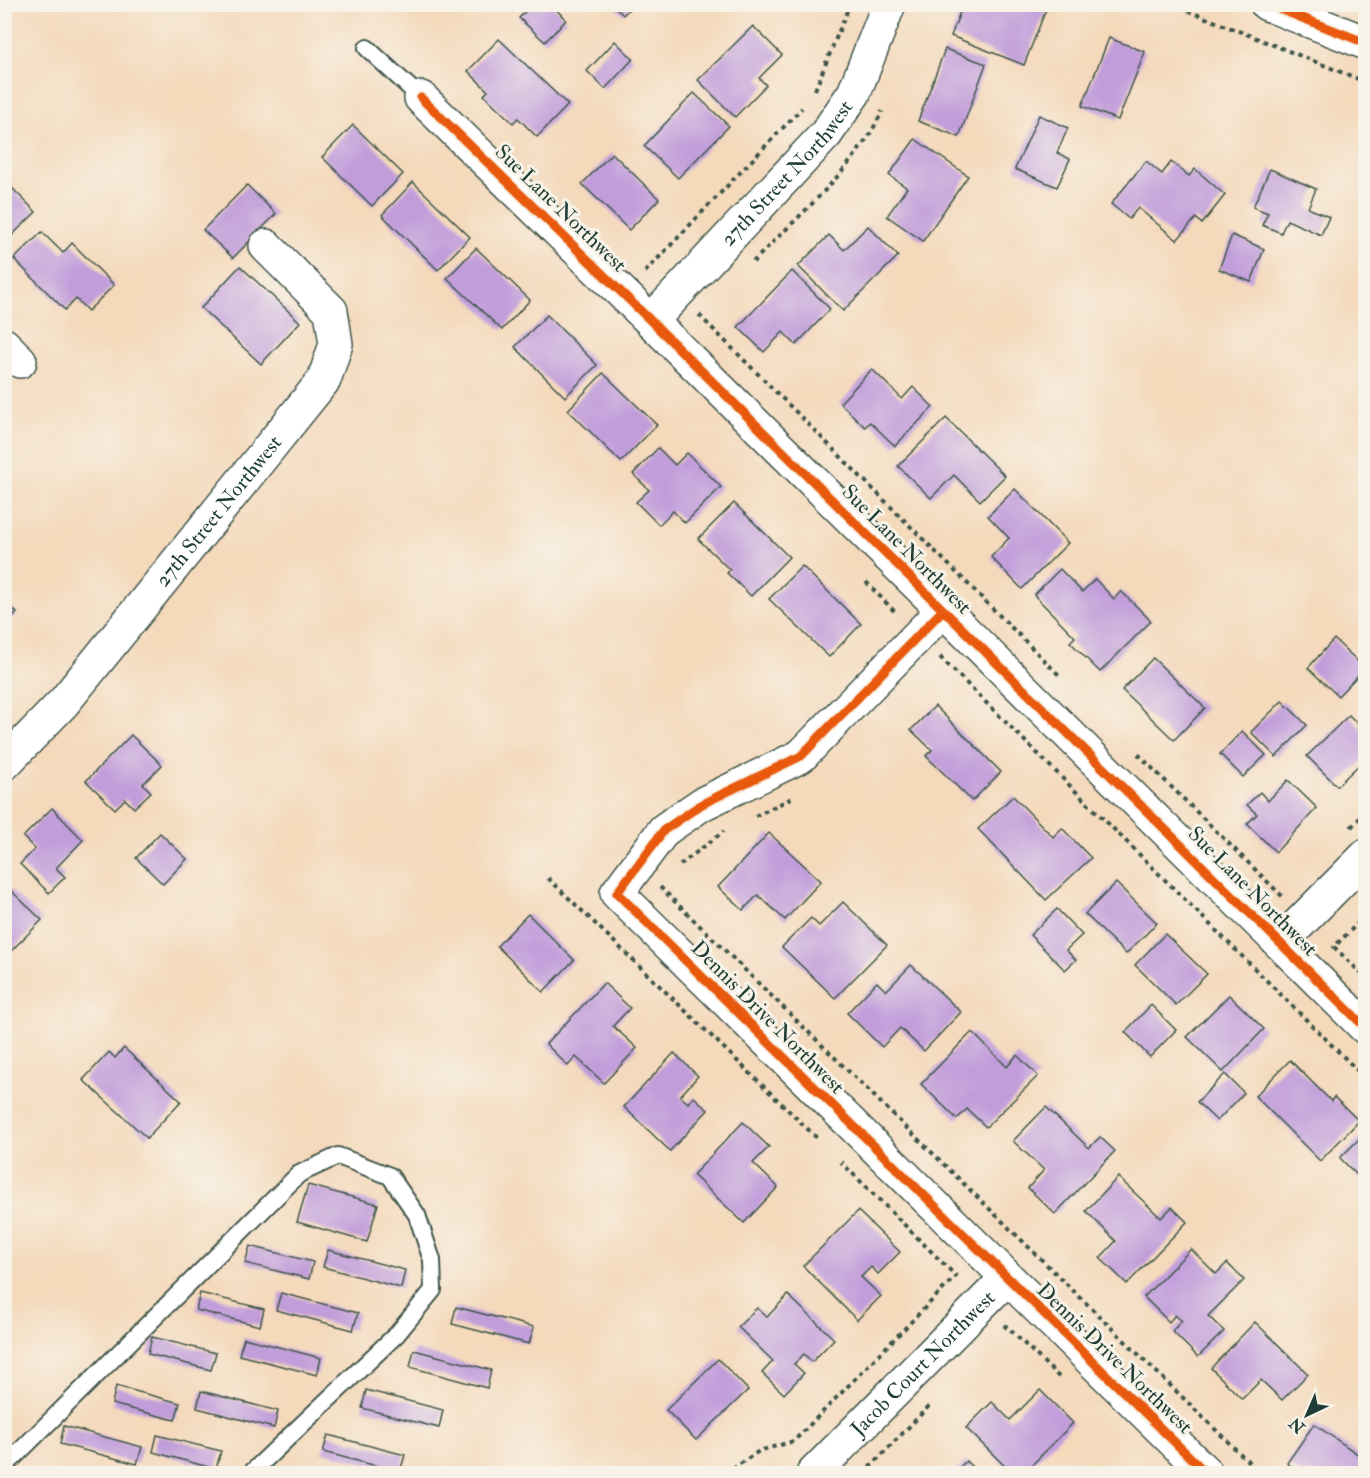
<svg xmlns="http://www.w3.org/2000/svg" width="1370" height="1478" viewBox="0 0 1370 1478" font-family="'IM FELL Double Pica',serif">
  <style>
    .building { fill: #c19eda }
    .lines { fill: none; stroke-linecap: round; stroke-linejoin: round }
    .lane-casing { stroke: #3f5448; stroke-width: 20 }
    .street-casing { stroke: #3f5448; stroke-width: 36 }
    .secondary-casing { stroke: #3f5448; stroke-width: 36 }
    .path { stroke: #3f5448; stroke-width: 4; stroke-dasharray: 4.5 4.5; stroke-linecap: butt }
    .lane { stroke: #fff; stroke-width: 16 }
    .street { stroke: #fff; stroke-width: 33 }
    .secondary { stroke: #fff; stroke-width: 33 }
    .cycleway-casing { stroke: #f7f3e8; stroke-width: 13 }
    .cycleway { stroke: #e8590c; stroke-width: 9 }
    .labels { text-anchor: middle; stroke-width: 6; stroke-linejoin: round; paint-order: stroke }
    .street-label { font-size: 21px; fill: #1f3d34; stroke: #f7f3e8 }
  </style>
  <rect width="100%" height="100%" fill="#f7f3e8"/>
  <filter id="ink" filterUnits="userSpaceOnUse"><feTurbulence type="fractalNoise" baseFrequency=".0167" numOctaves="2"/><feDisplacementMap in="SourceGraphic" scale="12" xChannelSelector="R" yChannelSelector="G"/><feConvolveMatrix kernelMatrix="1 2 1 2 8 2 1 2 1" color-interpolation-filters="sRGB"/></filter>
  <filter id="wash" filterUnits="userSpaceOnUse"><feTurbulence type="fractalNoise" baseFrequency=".008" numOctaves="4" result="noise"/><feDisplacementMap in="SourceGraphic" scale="24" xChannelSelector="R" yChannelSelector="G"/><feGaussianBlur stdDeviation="1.35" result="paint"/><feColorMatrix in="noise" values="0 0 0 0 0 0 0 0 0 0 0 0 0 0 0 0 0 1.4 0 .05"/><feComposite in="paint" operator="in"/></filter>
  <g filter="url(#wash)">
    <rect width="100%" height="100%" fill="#f4d9bb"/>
    <g id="blocks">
      <g class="building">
        <polygon points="532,4 551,4 566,20 545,42 519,18"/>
        <polygon points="612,4 634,4 623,15"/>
        <polygon points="963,4 991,4 998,7 999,4 1040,4 1047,7 1024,65 951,36"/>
        <polygon points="753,26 782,55 759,78 766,85 735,117 698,80"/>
        <polygon points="1109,38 1145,52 1118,120 1082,106"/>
        <polygon points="499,39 568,105 537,137 518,118 513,123 484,95 488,91 468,71"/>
        <polygon points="615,41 633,59 605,89 587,71"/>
        <polygon points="945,49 986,64 959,137 918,121"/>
        <polygon points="694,93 729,126 678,178 644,146"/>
        <polygon points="1039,115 1068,128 1057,153 1070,159 1057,187 1015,169"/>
        <polygon points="353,125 403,174 372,206 322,157"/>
        <polygon points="915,139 968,176 923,241 887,216 907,188 889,175"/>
        <polygon points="612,153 659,199 629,230 582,184"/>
        <polygon points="1146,161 1162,174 1171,162 1189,176 1195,169 1225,195 1202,224 1196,218 1177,240 1138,208 1129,219 1111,204"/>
        <polygon points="1270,169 1316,189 1308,208 1329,217 1321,235 1287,220 1281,233 1262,225 1268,213 1253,207"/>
        <polygon points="4,180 36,212 4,243"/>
        <polygon points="413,182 470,237 438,270 382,215"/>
        <polygon points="247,185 276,214 233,258 203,230"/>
        <polygon points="868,226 898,256 843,311 798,266 829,235 844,250"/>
        <polygon points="42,232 63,253 72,243 114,285 88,311 76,299 65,310 14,259"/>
        <polygon points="1232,235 1264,249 1251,282 1219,269"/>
        <polygon points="476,248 530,300 502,330 447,278"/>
        <polygon points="240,266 300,322 261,364 201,308"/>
        <polygon points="792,271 830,309 796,345 783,332 764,352 738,327"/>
        <polygon points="547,315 597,365 565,397 515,347"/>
        <polygon points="872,369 902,399 913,387 933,407 895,446 870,422 865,427 840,403"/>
        <polygon points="603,373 657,425 621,462 568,410"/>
        <polygon points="946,418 1005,476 980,501 954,475 931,498 898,466"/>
        <polygon points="658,448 675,465 687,453 721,487 685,523 673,511 659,525 636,502 649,490 633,474"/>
        <polygon points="1015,489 1068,543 1022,589 991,557 1009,538 988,516"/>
        <polygon points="734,503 789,557 751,596 727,573 730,570 698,539"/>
        <polygon points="802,566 861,624 829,657 769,599"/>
        <polygon points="1060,569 1082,592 1095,579 1114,599 1121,591 1151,621 1100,672 1070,642 1075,637 1034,595"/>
        <polygon points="5,601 17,613 5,626"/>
        <polygon points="1334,639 1365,668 1338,696 1308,668"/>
        <polygon points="1153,658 1205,708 1174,740 1122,690"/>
        <polygon points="1282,701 1307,725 1276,757 1251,732"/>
        <polygon points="935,706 1001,772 972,801 926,756 932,750 911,730"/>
        <polygon points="1349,715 1366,732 1366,758 1337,786 1307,756"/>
        <polygon points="1242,731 1266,755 1243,777 1220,754"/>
        <polygon points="131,735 162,765 143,784 151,792 134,808 125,799 115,809 86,781"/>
        <polygon points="1288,780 1317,808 1276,852 1247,824 1257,814 1247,805 1260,792 1268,801"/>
        <polygon points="1013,796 1053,837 1062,828 1091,858 1046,900 978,829"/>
        <polygon points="52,808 83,840 56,868 65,877 49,893 20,864 35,849 23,837"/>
        <polygon points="160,833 187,859 163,884 136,858"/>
        <polygon points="769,833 821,881 785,920 758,895 743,910 718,887"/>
        <polygon points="1116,883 1157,923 1126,954 1085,914"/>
        <polygon points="4,884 42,920 4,958"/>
        <polygon points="843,902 887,945 835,998 782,947 811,918 819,926"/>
        <polygon points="1057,909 1082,935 1066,950 1076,960 1065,970 1030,935"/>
        <polygon points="528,914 574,960 543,992 497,946"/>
        <polygon points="1165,934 1207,974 1176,1005 1135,965"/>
        <polygon points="911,965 961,1012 924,1051 900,1028 882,1047 847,1013 877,982 886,991"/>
        <polygon points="604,983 630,1008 613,1026 637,1048 604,1083 576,1057 568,1066 546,1044"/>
        <polygon points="1229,995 1264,1029 1223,1072 1187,1037"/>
        <polygon points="1151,1005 1176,1030 1150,1057 1125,1032"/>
        <polygon points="972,1032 1007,1067 1017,1055 1038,1076 986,1127 967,1109 957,1119 921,1084"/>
        <polygon points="124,1048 181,1101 147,1138 83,1080 109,1052 115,1058"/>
        <polygon points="674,1053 698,1076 680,1096 688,1103 694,1097 708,1110 670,1151 624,1107"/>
        <polygon points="1290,1060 1331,1101 1334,1097 1359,1121 1320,1161 1255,1096"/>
        <polygon points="1225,1074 1244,1093 1217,1121 1197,1102"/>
        <polygon points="1046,1107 1089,1148 1100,1137 1115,1151 1055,1214 1028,1188 1044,1170 1013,1141"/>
        <polygon points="743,1122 769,1147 753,1163 778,1187 744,1223 693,1175"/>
        <polygon points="1366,1132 1366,1184 1340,1158"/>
        <polygon points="1118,1177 1161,1218 1172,1207 1187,1222 1127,1284 1100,1258 1116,1241 1086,1211"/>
        <polygon points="308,1185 378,1204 367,1242 297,1222"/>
        <polygon points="858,1211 900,1252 878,1274 871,1267 861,1277 881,1296 857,1320 803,1266"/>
        <polygon points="250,1246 313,1262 309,1279 245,1263"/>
        <polygon points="1191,1249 1216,1274 1227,1263 1244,1280 1208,1316 1224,1331 1198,1357 1172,1331 1182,1321 1175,1315 1169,1322 1144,1297"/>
        <polygon points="328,1250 405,1270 401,1288 323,1267"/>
        <polygon points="200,1293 264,1309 260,1326 196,1310"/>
        <polygon points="281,1293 358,1313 353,1330 276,1310"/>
        <polygon points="788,1295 834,1339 812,1362 804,1354 794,1364 804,1373 784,1394 762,1373 773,1361 738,1327 757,1308 767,1317"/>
        <polygon points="456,1307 534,1327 529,1344 452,1324"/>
        <polygon points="1255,1322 1308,1374 1282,1400 1261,1380 1242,1399 1211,1368"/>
        <polygon points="152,1337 216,1353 211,1370 148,1354"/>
        <polygon points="244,1338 321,1358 317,1375 239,1355"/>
        <polygon points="414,1350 491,1370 487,1388 410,1367"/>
        <polygon points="718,1359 748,1390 696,1440 666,1410"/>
        <polygon points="116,1386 180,1403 175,1420 112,1404"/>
        <polygon points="366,1390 443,1410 439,1428 362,1408"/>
        <polygon points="1040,1390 1073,1423 1032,1465 1041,1474 1013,1474 966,1428 992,1402 1010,1420"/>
        <polygon points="201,1391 278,1411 274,1428 197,1408"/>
        <polygon points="1314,1424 1366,1460 1366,1474 1302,1474 1287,1463"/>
        <polygon points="64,1426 142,1447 137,1464 60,1444"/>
        <polygon points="157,1435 221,1451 216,1469 153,1452"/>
        <polygon points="328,1435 405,1455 400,1472 323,1452"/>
        <polygon points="966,1461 979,1474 953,1474"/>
      </g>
    </g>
  </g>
  <g filter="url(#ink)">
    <use href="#blocks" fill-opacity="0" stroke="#3f5448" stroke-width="1.5"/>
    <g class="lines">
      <defs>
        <g id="lane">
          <polyline points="367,48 421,98"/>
          <polyline points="4,1467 299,1174 338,1156 390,1176 417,1215 432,1260 433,1290 397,1334 250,1474"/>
        </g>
        <g id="street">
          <polyline points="421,98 651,321 1366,1028"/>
          <path id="s1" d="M651 321 826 134 854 93 889 4"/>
          <polyline points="4,345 20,361"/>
          <polyline points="943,610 801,756 702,804 664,830 617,893 1207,1474"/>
          <path id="s2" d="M4 764 64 702 324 380 336 344 331 311 266 246"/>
          <polyline points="1280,943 1366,856"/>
          <path id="s3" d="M813 1474 1007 1278"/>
        </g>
        <polyline id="secondary" points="1267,4 1366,43"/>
      </defs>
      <use href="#lane" class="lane-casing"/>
      <use href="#street" class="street-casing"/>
      <use href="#secondary" class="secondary-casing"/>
      <g class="path">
        <polyline points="1171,4 1366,82"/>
        <polyline points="815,90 850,4"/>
        <path d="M753 262C794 220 859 165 882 111"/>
        <polyline points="645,272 802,108"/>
        <polyline points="699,315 1061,677"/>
        <polyline points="866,582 896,613"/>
        <polyline points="940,657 1366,1079"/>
        <polyline points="1138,754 1283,897"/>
        <polyline points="755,816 794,797"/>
        <polyline points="1351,827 1366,812"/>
        <polyline points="680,865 724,831"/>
        <polyline points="548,878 817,1138"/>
        <polyline points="660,887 1261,1474"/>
        <polyline points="1366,915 1334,947 1366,978"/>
        <polyline points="1004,1328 1006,1326 1061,1379"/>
        <polyline points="725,1474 759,1451 794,1441 956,1276 841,1162"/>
        <polyline points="863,1474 932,1403"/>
      </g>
      <use href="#lane" class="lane"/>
      <use href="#street" class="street"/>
      <use href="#secondary" class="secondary"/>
      <defs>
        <g id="cycleway">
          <polyline points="1267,4 1366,43"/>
          <polyline points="421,98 651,321 1366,1028"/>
          <polyline points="943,610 801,756 702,804 664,830 617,893 1207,1474"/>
        </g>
      </defs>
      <use href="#cycleway" class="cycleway-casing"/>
      <use href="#cycleway" class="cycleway"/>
    </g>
  </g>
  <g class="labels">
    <g class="street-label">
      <text dy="7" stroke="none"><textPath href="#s1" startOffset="201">27th Street Northwest</textPath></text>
      <text transform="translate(561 208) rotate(44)" y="7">Sue Lane Northwest</text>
      <text dy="7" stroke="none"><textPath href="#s2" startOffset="332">27th Street Northwest</textPath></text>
      <text transform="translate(907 549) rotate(45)" y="7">Sue Lane Northwest</text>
      <text transform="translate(1253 891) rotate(45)" y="7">Sue Lane Northwest</text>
      <text transform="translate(768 1017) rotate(45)" y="7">Dennis Drive Northwest</text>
      <text transform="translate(1115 1358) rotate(44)" y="7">Dennis Drive Northwest</text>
      <text dy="7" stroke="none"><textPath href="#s3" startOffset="156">Jacob Court Northwest</textPath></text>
    </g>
  </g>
  <rect width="1370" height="1478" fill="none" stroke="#f7f3e8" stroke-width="24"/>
  <g transform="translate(1307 1415) rotate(224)" stroke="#f7f3e8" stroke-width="4.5" paint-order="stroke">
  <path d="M0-4.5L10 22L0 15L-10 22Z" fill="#1f3d34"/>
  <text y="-9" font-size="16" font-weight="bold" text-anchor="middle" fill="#1f3d34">N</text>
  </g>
</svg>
